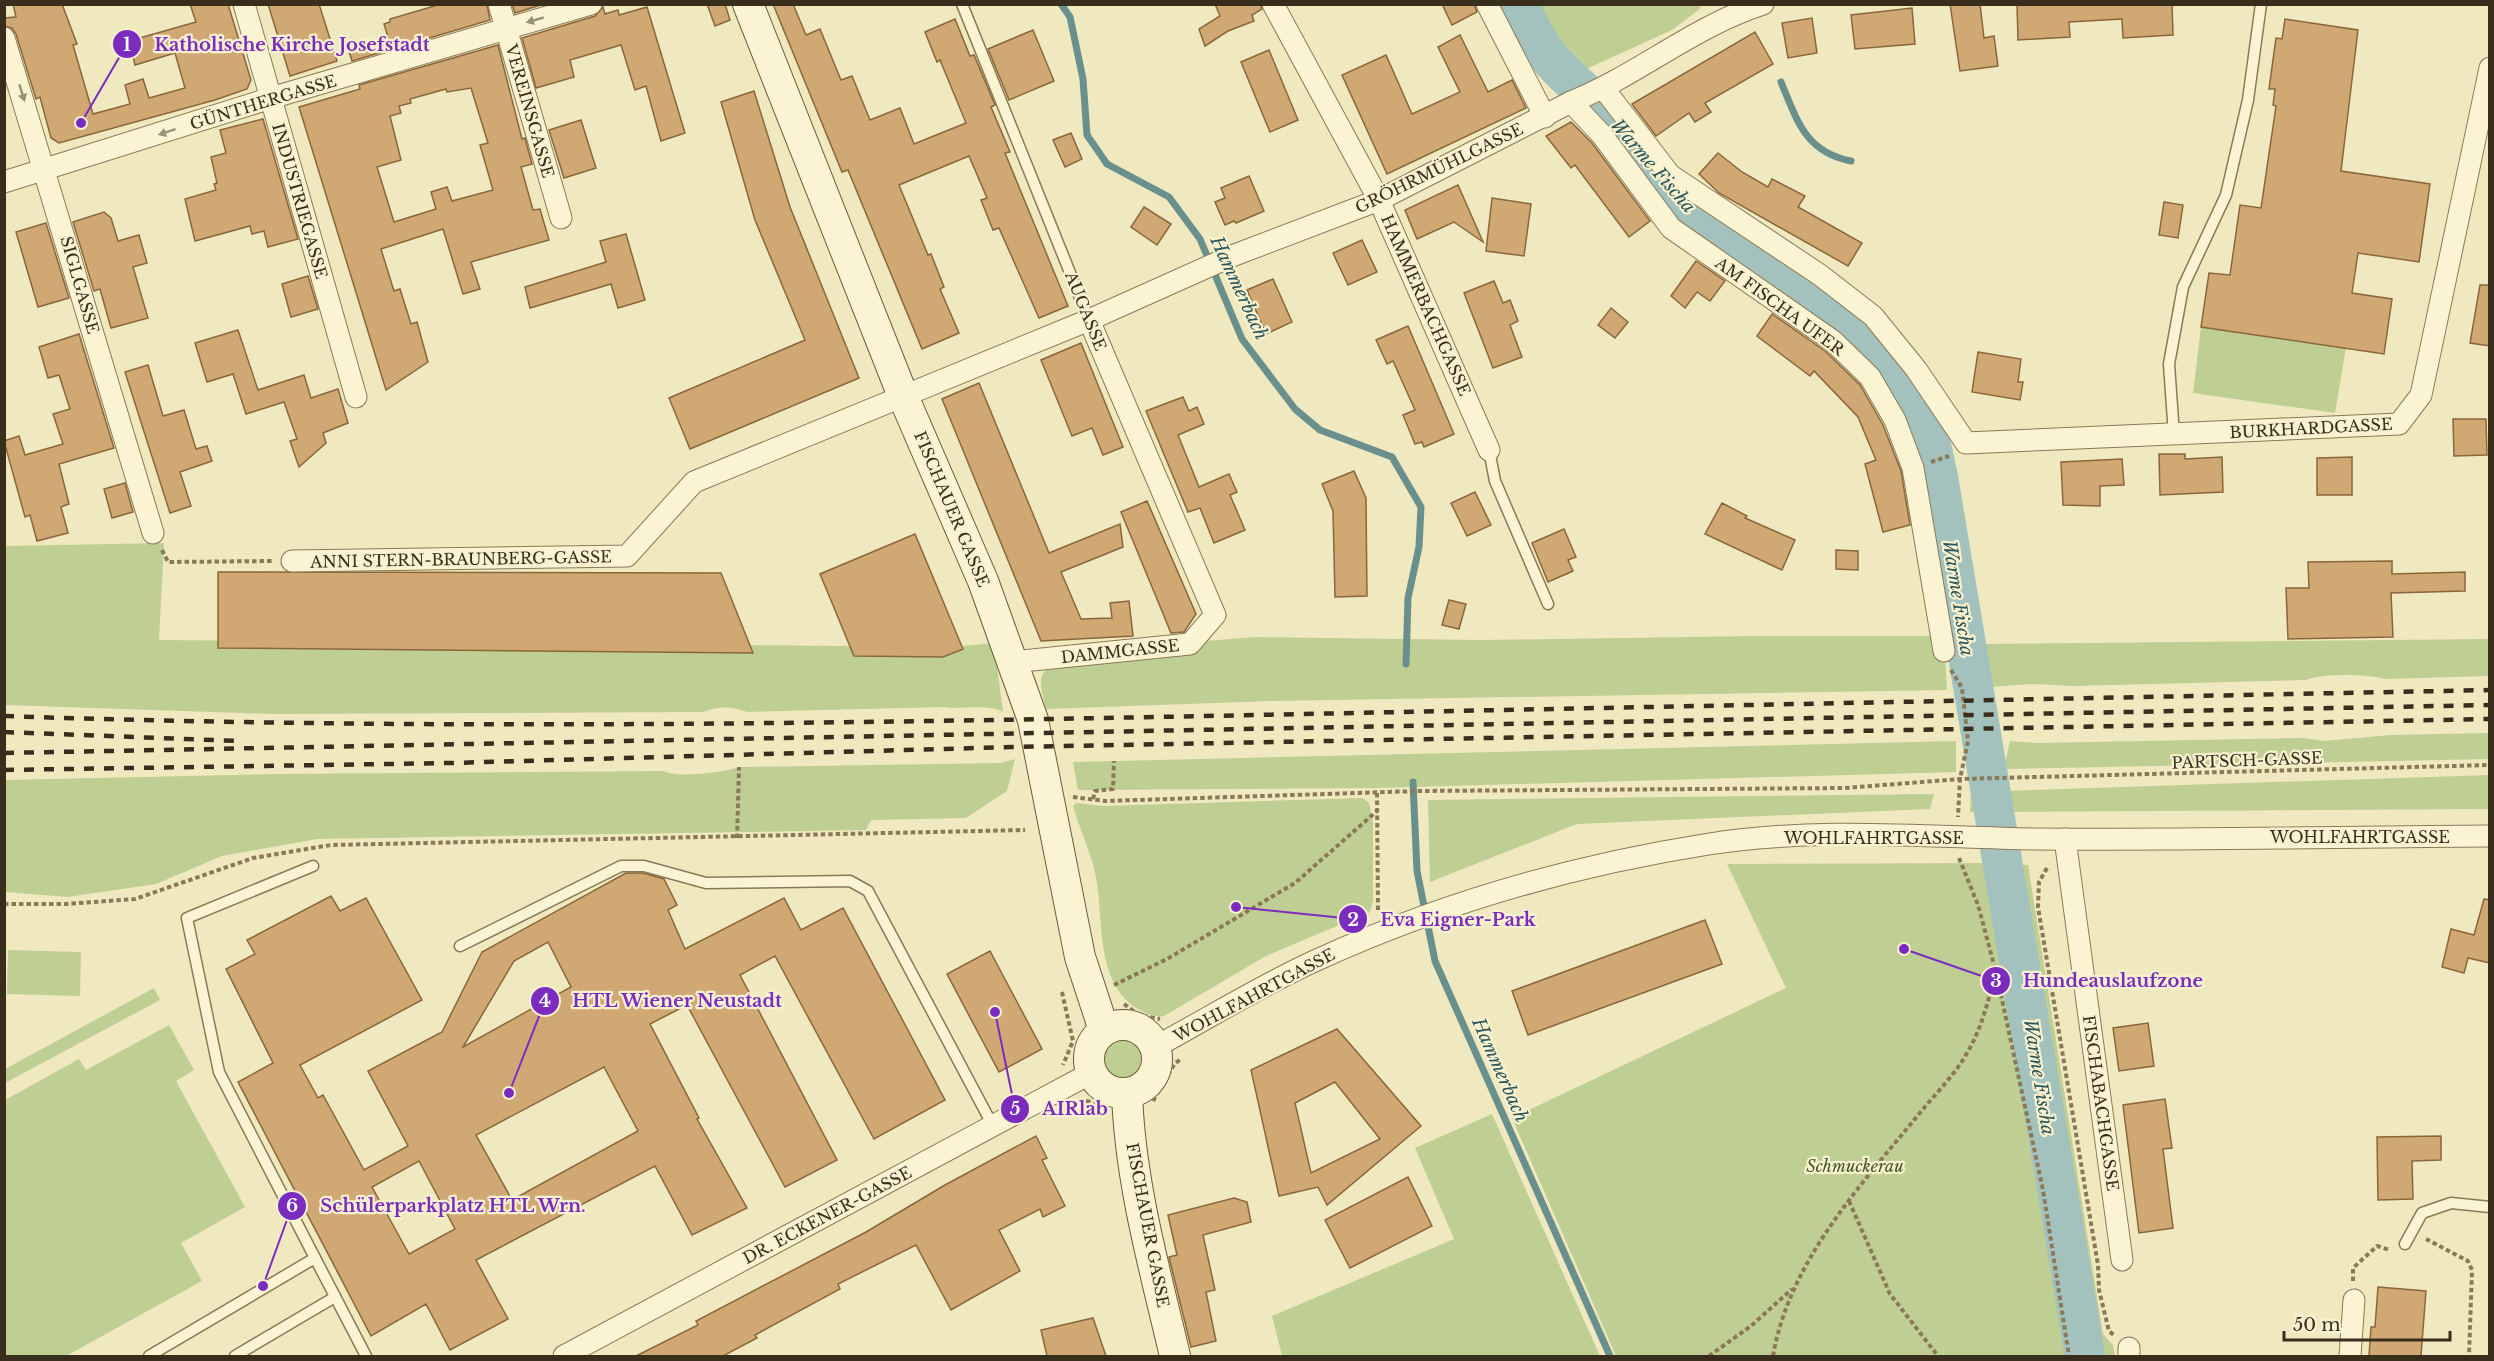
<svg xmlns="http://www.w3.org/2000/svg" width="2494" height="1361" viewBox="0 0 2494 1361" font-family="'Libre Baskerville',serif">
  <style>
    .green { fill: #bfcf93 }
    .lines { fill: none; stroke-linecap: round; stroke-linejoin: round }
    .stream { stroke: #69908c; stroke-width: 7 }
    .river { stroke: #a3c2bd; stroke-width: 40 }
    .building { fill: #d0a873; stroke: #8a663b; stroke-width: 1.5; fill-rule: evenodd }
    .lane-casing { stroke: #8a7957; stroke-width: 13 }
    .street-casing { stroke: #8a7957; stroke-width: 23 }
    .secondary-casing { stroke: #6c5a3a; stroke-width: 32 }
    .path { stroke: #8a7957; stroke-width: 4; stroke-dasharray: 4.5 3; stroke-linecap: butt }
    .lane { stroke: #faf4d3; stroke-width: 10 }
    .street { stroke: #faf4d3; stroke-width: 21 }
    .secondary { stroke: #faf4d3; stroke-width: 30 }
    .rail { stroke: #392e1c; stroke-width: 4.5; stroke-dasharray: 10 10; stroke-linecap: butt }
    .oneway { fill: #9a9178 }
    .labels { text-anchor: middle; stroke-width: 4.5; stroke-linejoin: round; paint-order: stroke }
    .street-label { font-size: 16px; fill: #392e1c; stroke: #f7f1cf }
    .park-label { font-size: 16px; font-style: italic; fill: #415621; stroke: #f7f1cf }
    .water-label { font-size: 18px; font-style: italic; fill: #2a5559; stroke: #f7f1cf }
    .leader { fill: none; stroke: #7b2cbf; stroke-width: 2 }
    .callout-dot { fill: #7b2cbf; stroke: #f7f1cf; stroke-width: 2 }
    .mark-label { font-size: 18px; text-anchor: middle; font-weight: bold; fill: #fff }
    .callout-label { font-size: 18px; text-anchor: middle; font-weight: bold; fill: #7b2cbf; stroke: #f7f1cf; stroke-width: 4.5; stroke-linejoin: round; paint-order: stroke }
  </style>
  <rect width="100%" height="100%" fill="#f0e9bf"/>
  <g class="green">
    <polygon points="1696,4 1701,8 1672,30 1584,70 1551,44 1533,5"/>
    <polygon points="2201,327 2346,348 2335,413 2193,393"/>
    <path d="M164 543 159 640 953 647 994 643 1003 712C988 703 962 710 945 707L747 712C731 706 719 706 703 712L273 714 5 705V546Z"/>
    <path d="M1754 636H1944L1947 690 1271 701 1046 709C1037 674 1038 676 1065 652L1256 637 1482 640Z"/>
    <path d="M2489 639V676L2385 679C2368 674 2322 673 2306 680L2073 686 2031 684 1977 688 1983 644Z"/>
    <polygon points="2489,733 2489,759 2004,769 2010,741 2036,743 2305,738 2324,741 2390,735"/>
    <polygon points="1956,741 1956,772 1376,788 1078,790 1073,762"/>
    <path d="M1015 759 1007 791 966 818 871 820 866 830 317 839 222 856 156 884 68 897 5 892V780L274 774 663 771C677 778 722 773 739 767L1001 763Z"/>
    <polygon points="2489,775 2489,809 1970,812 1971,792"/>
    <polygon points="1934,794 1930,809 1577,824 1430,882 1428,800"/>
    <path d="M1363 798 1369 803 1373 822V901L1370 912 1266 956 1164 1016C1154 1017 1147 1014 1138 1009 1095 983 1104 920 1096 877 1091 852 1080 830 1073 806L1076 803 1103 806Z"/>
    <polygon points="1997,863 2028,865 2103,1334 2113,1345 2115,1356 1616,1356 1512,1118 1786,988 1727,864"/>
    <polygon points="8,950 81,952 80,996 7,994"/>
    <polygon points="154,988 160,1000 5,1083 5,1069"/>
    <polygon points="169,1025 194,1070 176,1081 245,1207 181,1243 202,1281 66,1356 5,1356 5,1100 79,1059 86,1070"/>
    <circle cx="1120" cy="1059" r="21"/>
    <polygon points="1492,1114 1600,1356 1282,1356 1272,1316 1454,1239 1415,1148"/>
  </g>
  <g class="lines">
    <g class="stream">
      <polyline points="1061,4 1070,17 1083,79 1087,135 1107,164 1169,197 1200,239 1242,339 1295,409 1320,430 1392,457 1421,507 1419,547 1408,598 1406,664"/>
      <path d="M1781 82C1797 120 1805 152 1851 161"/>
      <polyline points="1413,782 1417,871 1435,961 1610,1356"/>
    </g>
    <path class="river" d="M1519 4C1525 18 1532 32 1540 45 1556 71 1592 96 1613 120 1642 154 1667 194 1703 222 1791 289 1882 317 1926 428 1932 444 1934 461 1938 477L2085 1356"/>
  </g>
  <g class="building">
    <polygon points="13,4 62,4 77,44 73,45 93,114 130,104 125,85 143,79 149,98 185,88 175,53 135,65 129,41 196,22 190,4 228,4 251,80 247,89 215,100 59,143 51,138 40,97 36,99 16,34 12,28 4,26 4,18 16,17"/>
    <polygon points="268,4 319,4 337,61 290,76"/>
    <polygon points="441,4 487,4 490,20 352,61 348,48 388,37 384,24 390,22 390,19"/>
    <polygon points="512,4 544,4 515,13"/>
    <polygon points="707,4 725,4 730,20 715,26"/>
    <polygon points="773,4 793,4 806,35 820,29 841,80 852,76 870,120 900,108 914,144 966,123 940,60 937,62 925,32 955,19 970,56 974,55 995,105 991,107 1010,152 1005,153 1068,306 1039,318 999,228 993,230 981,200 987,198 969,156 899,185 928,255 931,254 944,287 940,289 959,333 922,349 848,170 842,172"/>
    <polygon points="1215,4 1260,4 1262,9 1252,15 1254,21 1228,31 1205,46 1199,29 1220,16"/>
    <polygon points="1442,4 1474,4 1477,12 1452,25"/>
    <polygon points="1950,4 1980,4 1984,38 1994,36 1998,66 1960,71"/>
    <polygon points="2017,4 2172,4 2173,35 2123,38 2122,19 2069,22 2070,37 2018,40"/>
    <polygon points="603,7 605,14 618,10 619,15 647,7 685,133 661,141 646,86 635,90 621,45 570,60 574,77 536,88 522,38 595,16"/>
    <polygon points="1912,8 1915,44 1855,49 1851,15"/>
    <polygon points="1812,18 1817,53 1788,58 1782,23"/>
    <polygon points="2285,19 2358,30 2341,171 2430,184 2419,262 2358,253 2352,293 2392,299 2384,354 2201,327 2209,273 2230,275 2240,205 2261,208 2276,106 2273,105 2275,89 2269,89 2276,38 2282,39"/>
    <polygon points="1033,30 1054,81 1009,100 988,49"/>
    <polygon points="1755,32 1773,64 1705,103 1711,112 1695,122 1689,113 1656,136 1632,104"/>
    <polygon points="1460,35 1488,92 1512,80 1526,108 1387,174 1342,75 1386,55 1412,114 1460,92 1438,47"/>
    <path d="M498 45 522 139 525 138 532 164 521 167 533 210 540 209 549 240 471 262 480 289 463 294 443 229 381 249 394 291 400 289 411 324 417 322 428 362 386 390 299 107 360 89 359 85ZM471 88 488 143 480 145 493 190 452 201 447 187 431 192 436 209 394 222 377 167 401 160 390 116 401 113 399 106 411 103 410 99 446 89 447 92Z"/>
    <polygon points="1269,50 1298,120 1270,132 1241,62"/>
    <polygon points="754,91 790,207 859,378 690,449 669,398 805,340 755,220 721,102"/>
    <polygon points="263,119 298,239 268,247 264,231 252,234 250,226 195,241 185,199 216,190 214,184 217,183 211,157 226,153 220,130"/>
    <polygon points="581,120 596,168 564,178 549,130"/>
    <polygon points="1571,122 1592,143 1650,221 1629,237 1575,165 1571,168 1546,136"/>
    <polygon points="1071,133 1082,159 1065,167 1053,140"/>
    <polygon points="1718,153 1742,172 1768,187 1772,179 1805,196 1798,207 1862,243 1848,266 1719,193 1699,174"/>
    <polygon points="1249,176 1264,211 1236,223 1234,221 1225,225 1215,202 1225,198 1221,188"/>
    <polygon points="1458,185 1483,242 1454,222 1417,239 1405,210"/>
    <polygon points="1492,198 1531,204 1524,256 1486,251"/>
    <polygon points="2164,202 2183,205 2178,238 2159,235"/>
    <polygon points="1144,207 1171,224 1157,245 1131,227"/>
    <polygon points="104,212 111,218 118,241 139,235 147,263 133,267 148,318 111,328 100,289 94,291 73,222"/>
    <polygon points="46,223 69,298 38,307 16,232"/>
    <polygon points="626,234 645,300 618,308 611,284 530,308 525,287 606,262 600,241"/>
    <polygon points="1362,240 1377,272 1348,285 1333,253"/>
    <polygon points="1696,261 1725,281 1710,301 1697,292 1685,308 1671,296"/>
    <polygon points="308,276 318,309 291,317 282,284"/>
    <polygon points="1273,279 1292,322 1266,334 1247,290"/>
    <polygon points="1494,281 1503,303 1510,300 1518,321 1510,325 1522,357 1493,368 1464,293"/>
    <polygon points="2480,285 2490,285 2490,346 2470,343"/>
    <polygon points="1611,308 1628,322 1615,338 1598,325"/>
    <polygon points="1772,314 1825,351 1860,385 1883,425 1901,471 1910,525 1883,532 1865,464 1876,460 1858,417 1814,371 1810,376 1757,336"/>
    <polygon points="1408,326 1454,434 1424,447 1422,442 1415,444 1403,415 1415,410 1393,361 1387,364 1376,340"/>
    <polygon points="238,330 258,390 304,375 311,398 338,389 348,423 323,433 326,443 299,467 290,441 297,439 284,402 246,414 233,374 207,382 195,343"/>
    <polygon points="79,334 114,448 59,464 69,504 61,507 68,533 37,541 30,515 25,517 4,441 19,436 25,455 63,444 53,414 70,409 59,375 48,378 39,347"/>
    <polygon points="1081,343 1123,447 1103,455 1092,428 1072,436 1041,360"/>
    <polygon points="1978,352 2021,359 2018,382 2023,382 2020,400 1972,392"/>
    <polygon points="148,365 163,416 184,410 196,449 207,446 212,461 180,472 191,506 170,513 125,372"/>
    <polygon points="979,383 1049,553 1120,524 1123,547 1061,572 1081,619 1112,618 1110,603 1129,601 1133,636 1041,641 942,399"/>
    <polygon points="1183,397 1189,411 1197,407 1204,424 1178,435 1199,487 1229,474 1237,492 1230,495 1245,530 1214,543 1200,508 1188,512 1146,411"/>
    <polygon points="2453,419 2486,419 2487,455 2454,456"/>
    <polygon points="2159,454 2185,454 2185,459 2222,457 2223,492 2160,495"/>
    <polygon points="2352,457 2352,495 2317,495 2317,458"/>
    <polygon points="2122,459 2124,485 2100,486 2100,506 2063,505 2061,462"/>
    <polygon points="1354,471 1366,498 1367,596 1335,597 1333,511 1322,484"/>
    <polygon points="125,483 133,512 112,518 104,489"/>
    <polygon points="1475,492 1491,525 1467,536 1451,503"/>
    <polygon points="1147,501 1196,614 1184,632 1171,633 1121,512"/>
    <polygon points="1722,503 1747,516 1745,518 1795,540 1782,570 1705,534"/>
    <polygon points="1564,529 1576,557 1568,560 1573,571 1548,582 1532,543"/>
    <polygon points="915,534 963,649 943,657 854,656 820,574"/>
    <polygon points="1836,550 1858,551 1858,570 1836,569"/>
    <polygon points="2392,561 2392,574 2465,572 2465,591 2391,593 2393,637 2288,639 2286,588 2309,588 2308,562"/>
    <polygon points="218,572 721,573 753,653 218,648"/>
    <polygon points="1449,600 1466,604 1459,629 1442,625"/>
    <path d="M626 873H643L664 879 677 905 668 910 685 949 784 898 801 930 843 908 945 1100 874 1139 775 956 740 975 837 1160 785 1187 687 1005 650 1024 699 1118 697 1119 747 1208 692 1235 655 1166 476 1260 508 1319 450 1350 426 1304 371 1336 238 1082 273 1063 226 969 255 954 247 940 331 896 340 911 366 898 422 1000 300 1065 318 1098 323 1095 364 1170 408 1146 368 1071 442 1032 482 952ZM548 942 571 987 463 1047 514 961ZM604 1067 638 1131 512 1200 476 1135ZM419 1161 455 1229 409 1254 372 1187Z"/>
    <polygon points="2484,899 2490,900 2490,963 2468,958 2464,973 2442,967 2451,929 2474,935"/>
    <polygon points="1705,920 1722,964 1528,1035 1512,991"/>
    <polygon points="990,951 1042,1049 999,1072 947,974"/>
    <polygon points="2148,1023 2154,1066 2119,1071 2113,1028"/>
    <path d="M1337 1029 1421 1126 1327 1205 1318 1187 1279 1196 1251 1070ZM1335 1082 1380 1139 1311 1173 1295 1103Z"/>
    <polygon points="2165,1099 2172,1148 2163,1149 2173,1228 2139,1233 2123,1105"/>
    <polygon points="1036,1136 1047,1158 1042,1160 1065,1206 1043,1217 1040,1209 999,1230 1020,1271 970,1299 951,1310 916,1245 838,1284 840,1289 755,1335 757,1338 723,1356 636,1356 698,1325 696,1321 866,1232 945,1185"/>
    <polygon points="2441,1136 2441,1160 2412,1161 2413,1199 2378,1200 2377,1137"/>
    <polygon points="1408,1177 1432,1226 1350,1268 1325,1220"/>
    <polygon points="1234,1198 1247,1202 1251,1222 1203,1235 1215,1290 1206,1292 1216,1341 1191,1347 1169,1257 1177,1255 1168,1215"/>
    <polygon points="2378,1287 2426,1291 2421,1356 2369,1356 2371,1327 2375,1327"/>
    <polygon points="1093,1318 1106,1356 1047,1356 1041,1330"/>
  </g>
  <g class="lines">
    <defs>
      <g id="lane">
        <polyline points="962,4 1089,320"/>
        <polyline points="2174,435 2169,364 2183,287 2226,195 2248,100 2261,4"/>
        <polyline points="1489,450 1495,481 1548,604"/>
        <polyline points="313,866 187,918 219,1072 315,1258"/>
        <polyline points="460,946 621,866 644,866 706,883 850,881 868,891 993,1126"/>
        <polyline points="2405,1244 2422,1213 2451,1203 2490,1207"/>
        <polyline points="149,1356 315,1258 366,1356"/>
        <polyline points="235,1356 335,1297"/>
      </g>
      <g id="street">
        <polyline points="244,4 356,397"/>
        <polyline points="499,4 561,218"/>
        <polyline points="1273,4 1379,200 1489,450"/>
        <polyline points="1487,4 1545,117"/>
        <polyline points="4,38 153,533"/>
        <polyline points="1604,89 1670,175 1820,275 1873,316 1916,369 1966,443 2399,424 2421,395 2490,68"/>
        <polyline points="1571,102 1602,135 1671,228 1833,341 1870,377 1895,420 1913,468 1944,651"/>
        <polyline points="4,182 271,98 591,4"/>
        <path d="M292 561 627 556 694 482 1089 320 1232 256 1379 200 1571 102C1638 75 1694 26 1763 4"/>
        <polyline points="1012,662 1190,644 1215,615 1089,320"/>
        <polyline points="2065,839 2122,1260"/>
        <path d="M1155 1047C1209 1018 1263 984 1319 959 1442 903 1575 865 1709 844 1816 827 1926 837 2033 839 2185 840 2337 837 2490 836"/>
        <polyline points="2129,1348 2129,1356"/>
        <polyline points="564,1356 1091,1073"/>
        <polyline points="2350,1356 2354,1300"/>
      </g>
      <g id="secondary">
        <polyline points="748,4 903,396 983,581 1033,720 1080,957 1104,1030"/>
        <circle cx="1123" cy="1059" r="34"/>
        <path d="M1127 1093C1130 1183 1155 1270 1175 1356"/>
      </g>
    </defs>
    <use href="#lane" class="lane-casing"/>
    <use href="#street" class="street-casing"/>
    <use href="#secondary" class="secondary-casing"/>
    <g class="path">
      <polyline points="1931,462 1949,456"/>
      <polyline points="162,550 168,562 273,561"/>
      <polyline points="1951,670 1962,688 1968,741 1960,779 1958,817"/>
      <polyline points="1377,793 1378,912"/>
      <polyline points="1073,797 1105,801 1419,791 1845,788 1960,779 2490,765"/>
      <polyline points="1093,799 1095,791 1113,789 1114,761"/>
      <polyline points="737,838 739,767"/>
      <polyline points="1959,858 1978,905 1996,972 2043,1190 2069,1356"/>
      <polyline points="2047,868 2039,882 2038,907 2098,1265 2099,1290 2109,1331 2115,1336"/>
      <polyline points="4,904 66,904 135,899 253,858 331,845 1025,830"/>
      <polyline points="1114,985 1167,959 1295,883 1377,811"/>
      <polyline points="1062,992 1073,1041 1063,1065"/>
      <polyline points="1124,1004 1139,1015 1160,1019"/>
      <polyline points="1086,1101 1102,1104"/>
      <polyline points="1153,1101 1175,1063 1180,1060"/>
      <polyline points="1849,1201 1890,1294 1938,1356"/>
      <polyline points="2426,1239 2468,1261 2472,1270 2469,1356"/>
      <polyline points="2353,1281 2353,1268 2377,1246 2390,1250"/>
      <polyline points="1709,1356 1751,1326 1792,1289"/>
      <path d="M1773 1356C1789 1262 1860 1186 1919 1114 1935 1094 1955 1075 1967 1053 1982 1028 1988 1001 1996 972"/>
    </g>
    <use href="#lane" class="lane"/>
    <use href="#street" class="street"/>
    <use href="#secondary" class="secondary"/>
    <g class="rail">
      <path d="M4 716C438 731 870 723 1303 714 1699 706 2094 698 2490 690"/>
      <polyline points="4,732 238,741"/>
      <polyline points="4,753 2490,705"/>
      <polyline points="4,770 451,763 1012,747 2490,719"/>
    </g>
  </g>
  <defs><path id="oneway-solid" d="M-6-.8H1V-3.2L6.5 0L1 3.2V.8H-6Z" transform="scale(1.5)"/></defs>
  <g class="oneway">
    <use href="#oneway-solid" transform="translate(535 20) rotate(164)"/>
    <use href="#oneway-solid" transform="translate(22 93) rotate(73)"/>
    <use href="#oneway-solid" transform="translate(167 132) rotate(162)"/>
  </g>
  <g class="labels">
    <g class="street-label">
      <text transform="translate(263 102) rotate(-17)" y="6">GÜNTHERGASSE</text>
      <text transform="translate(530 111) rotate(74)" y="6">VEREINSGASSE</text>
      <text transform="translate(1439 168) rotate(-26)" y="6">GRÖHRMÜHLGASSE</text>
      <text transform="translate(300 201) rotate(74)" y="6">INDUSTRIEGASSE</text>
      <text transform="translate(80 285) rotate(74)" y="6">SIGLGASSE</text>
      <text transform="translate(1426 305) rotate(66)" y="6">HAMMERBACHGASSE</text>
      <text transform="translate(1780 306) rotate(36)" y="6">AM FISCHA UFER</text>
      <text transform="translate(1086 311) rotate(68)" y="6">AUGASSE</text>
      <text transform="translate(2311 428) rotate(-3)" y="6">BURKHARDGASSE</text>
      <text transform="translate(952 509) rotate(67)" y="6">FISCHAUER GASSE</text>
      <text transform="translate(461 559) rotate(-1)" y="6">ANNI STERN-BRAUNBERG-GASSE</text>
      <text transform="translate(1120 651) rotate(-6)" y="6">DAMMGASSE</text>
      <text transform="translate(2247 760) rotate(-2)" y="6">PARTSCH-GASSE</text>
      <text x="2360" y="843">WOHLFAHRTGASSE</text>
      <text x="1874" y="844">WOHLFAHRTGASSE</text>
      <text transform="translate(1254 995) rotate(-28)" y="6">WOHLFAHRTGASSE</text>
      <text transform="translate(2101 1103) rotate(82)" y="6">FISCHABACHGASSE</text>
      <text transform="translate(827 1215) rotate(-28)" y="6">DR. ECKENER-GASSE</text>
      <text transform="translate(1148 1225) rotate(79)" y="6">FISCHAUER GASSE</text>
    </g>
    <g class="park-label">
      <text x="1855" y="1172">Schmuckerau</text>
    </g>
    <g class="water-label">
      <text transform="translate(1653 166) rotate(49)" y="6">Warme Fischa</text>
      <text transform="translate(1239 288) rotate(65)" y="6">Hammerbach</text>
      <text transform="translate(1958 598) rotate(81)" y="6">Warme Fischa</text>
      <text transform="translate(1500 1070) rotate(66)" y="6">Hammerbach</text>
      <text transform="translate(2039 1077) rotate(81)" y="6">Warme Fischa</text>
    </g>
  </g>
  <path class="leader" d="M81 123L127 44M1236 907L1353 919M1904 949L1996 981M509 1093L545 1001M995 1012L1015 1109M263 1286L292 1206"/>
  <g class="callout-dot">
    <circle cx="81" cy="123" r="6"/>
    <circle cx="1236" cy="907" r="6"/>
    <circle cx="1904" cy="949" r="6"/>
    <circle cx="509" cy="1093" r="6"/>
    <circle cx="995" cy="1012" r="6"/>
    <circle cx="263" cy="1286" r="6"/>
    <circle cx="127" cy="44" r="15"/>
    <circle cx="1353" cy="919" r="15"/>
    <circle cx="1996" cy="981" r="15"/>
    <circle cx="545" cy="1001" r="15"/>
    <circle cx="1015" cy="1109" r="15"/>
    <circle cx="292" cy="1206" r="15"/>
  </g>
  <g class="mark-label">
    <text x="127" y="51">1</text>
    <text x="1353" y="926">2</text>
    <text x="1996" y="987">3</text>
    <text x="545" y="1007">4</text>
    <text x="1015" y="1115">5</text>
    <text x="292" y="1212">6</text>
  </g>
  <g class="callout-label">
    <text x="292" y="51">Katholische Kirche Josefstadt</text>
    <text x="1458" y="926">Eva Eigner-Park</text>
    <text x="2113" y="987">Hundeauslaufzone</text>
    <text x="677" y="1007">HTL Wiener Neustadt</text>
    <text x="1075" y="1115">AIRlab</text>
    <text x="453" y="1212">Schülerparkplatz HTL Wrn.</text>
  </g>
  <rect width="2494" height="1361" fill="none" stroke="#392e1c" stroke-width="12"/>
  <path d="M2284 1331v9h166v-9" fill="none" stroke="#392e1c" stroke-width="3"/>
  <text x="2293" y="1331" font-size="18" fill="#392e1c" stroke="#f7f1cf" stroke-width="4.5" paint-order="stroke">50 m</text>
</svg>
